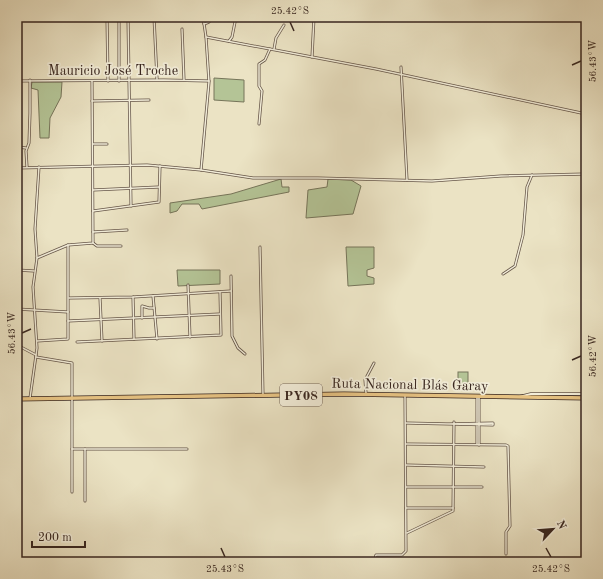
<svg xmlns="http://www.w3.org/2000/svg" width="603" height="579" viewBox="0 0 603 579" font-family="'Old Standard TT',serif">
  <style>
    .green { fill: #b4c496; stroke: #76755a }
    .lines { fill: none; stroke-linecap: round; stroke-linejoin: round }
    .stream { stroke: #72817c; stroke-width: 1 }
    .minor-casing { stroke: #655548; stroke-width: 3 }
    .tertiary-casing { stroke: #655548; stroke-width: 3.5 }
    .trunk-casing { stroke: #38261f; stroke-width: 5 }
    .minor { stroke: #f2edd9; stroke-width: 1.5 }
    .tertiary { stroke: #f2edd9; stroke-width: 2 }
    .trunk { stroke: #e6c282; stroke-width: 3.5 }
    .ticks { fill: none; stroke: #38261f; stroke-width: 1.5 }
    .labels { text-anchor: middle; stroke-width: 3.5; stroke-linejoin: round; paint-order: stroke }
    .shield { fill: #f2edd9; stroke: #706257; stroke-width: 1 }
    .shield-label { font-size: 13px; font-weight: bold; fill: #38261f }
    .street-label { font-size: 14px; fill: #38261f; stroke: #f2edd9 }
    .neatline { fill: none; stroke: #38261f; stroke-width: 1.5 }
    .ticks-label { font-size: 10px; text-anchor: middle; fill: #38261f }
  </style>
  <rect width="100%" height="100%" fill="#ebe3c4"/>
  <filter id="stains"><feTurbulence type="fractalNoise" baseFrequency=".005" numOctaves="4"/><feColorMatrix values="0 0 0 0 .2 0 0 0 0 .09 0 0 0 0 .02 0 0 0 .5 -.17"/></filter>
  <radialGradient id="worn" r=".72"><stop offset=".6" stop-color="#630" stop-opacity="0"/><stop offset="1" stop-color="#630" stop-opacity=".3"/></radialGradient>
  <g class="green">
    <polygon points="214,78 244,80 244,102 214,100"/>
    <polygon points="32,82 62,82 61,97 50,118 49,138 40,138 38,90 31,88"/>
    <polygon points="281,179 282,187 289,187 289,192 202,209 199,204 182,204 177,211 170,213 170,203 231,194"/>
    <polygon points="328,179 351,180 361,186 353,214 306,218 308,190 327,187"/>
    <polygon points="346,247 374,247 374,268 367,270 367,276 374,278 374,284 348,286"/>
    <polygon points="177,270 220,270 220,284 178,286"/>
    <rect x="458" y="372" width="10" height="15"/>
  </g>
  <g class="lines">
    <polyline class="stream" points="17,558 25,561"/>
    <defs>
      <g id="minor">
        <polyline points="107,17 108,81"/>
        <polyline points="128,17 131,206"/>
        <polyline points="154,17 157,79"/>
        <polyline points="203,17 206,37"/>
        <polyline points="128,18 163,19 166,17"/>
        <polyline points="204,24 209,22 212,17"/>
        <polyline points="182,29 184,80"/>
        <polyline points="229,41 232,37 236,17"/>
        <polyline points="274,49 276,38 284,25"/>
        <polyline points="312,57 314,17"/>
        <polyline points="401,67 407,180"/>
        <polyline points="17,81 164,80 209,81"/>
        <polyline points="119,81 119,17"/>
        <polyline points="92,101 149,100"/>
        <polyline points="259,124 262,91 259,86 259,64 265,60 270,49"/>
        <polyline points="18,125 18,158"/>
        <polyline points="93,144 107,144"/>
        <polyline points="18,147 26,148"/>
        <polyline points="27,167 26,151 29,143 30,113 30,80"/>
        <polyline points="17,168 147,165 201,170 253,178 318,178 432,181 501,176 586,174"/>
        <polyline points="201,170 209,82 206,37 376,69 586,114"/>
        <polyline points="93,190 159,187"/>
        <polyline points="93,211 159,202 160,166"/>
        <polyline points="93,232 127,230"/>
        <polyline points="93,243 97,246 121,246"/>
        <polyline points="260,247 263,395"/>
        <polyline points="37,258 68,245 93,243 92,81"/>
        <polyline points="17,270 34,271"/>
        <polyline points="503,274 515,266 523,235 527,187 532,175"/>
        <polyline points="231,276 232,336 238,348 245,354"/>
        <polyline points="188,285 190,337"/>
        <polyline points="153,296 157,339"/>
        <polyline points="133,297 134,339"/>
        <polyline points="69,298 133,297 231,291"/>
        <polyline points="100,298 102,341"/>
        <polyline points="17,309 68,312"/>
        <polyline points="142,318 142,306 149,308 154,308"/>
        <polyline points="68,321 220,314"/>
        <polyline points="37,341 68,339 68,245"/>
        <polyline points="77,342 221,335 220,292"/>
        <polyline points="17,345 36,355"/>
        <polyline points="36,357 72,363 72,492"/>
        <polyline points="366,393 365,380 374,363"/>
        <polyline points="477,396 477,422"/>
        <polyline points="479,397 479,445"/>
        <polyline points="30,398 37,348 33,287 37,258 35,229 39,167"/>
        <polyline points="406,423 493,425 493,423 447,424"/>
        <polyline points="477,426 477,444"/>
        <polyline points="406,444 506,445 508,446 510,526 506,532 506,554"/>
        <polyline points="72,449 187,449"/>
        <polyline points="85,449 85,501"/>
        <polyline points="406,465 484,467"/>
        <polyline points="406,487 482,487"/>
        <polyline points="406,508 453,508"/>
        <polyline points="407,533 453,511 454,422"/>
        <polyline points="374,562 376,555 402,555 406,551 405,396"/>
      </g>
      <polyline id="tertiary" points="519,397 531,394 586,394"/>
      <polyline id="trunk" points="17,399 344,394 586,398"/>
    </defs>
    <use href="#minor" class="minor-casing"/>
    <use href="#tertiary" class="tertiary-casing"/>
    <use href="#trunk" class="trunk-casing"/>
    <use href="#minor" class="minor"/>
    <use href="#tertiary" class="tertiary"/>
    <use href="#trunk" class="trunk"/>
  </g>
  <path class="ticks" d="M290 22 294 31M572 65 581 61M22 333 31 329M572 360 581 356M221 548 225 557M546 548 551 557"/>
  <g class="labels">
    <rect class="shield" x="280" y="384" width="42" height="22" rx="3"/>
    <g class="shield-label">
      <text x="301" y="400">PY08</text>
    </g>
    <g class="street-label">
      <text x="113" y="75">Mauricio José Troche</text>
      <text transform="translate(410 384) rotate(1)" y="5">Ruta Nacional Blás Garay</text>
    </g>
  </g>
  <rect width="603" height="579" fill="none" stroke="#ebe3c4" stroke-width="44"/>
  <g transform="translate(553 529) rotate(64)" stroke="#f2edd9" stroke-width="3" paint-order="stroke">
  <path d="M0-3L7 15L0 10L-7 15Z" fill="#38261f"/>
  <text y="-6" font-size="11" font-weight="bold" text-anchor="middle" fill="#38261f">N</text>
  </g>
  <path d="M32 541v6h53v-6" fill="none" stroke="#38261f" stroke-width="2"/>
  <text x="38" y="541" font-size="12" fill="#38261f" stroke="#f2edd9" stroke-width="3" paint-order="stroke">200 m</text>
  <rect x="22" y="22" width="559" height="535" class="neatline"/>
  <g class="ticks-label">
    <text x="290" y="14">25.42°S</text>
    <text transform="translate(592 61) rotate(-90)" y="4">56.43°W</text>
    <text transform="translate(11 333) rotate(-90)" y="4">56.43°W</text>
    <text transform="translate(592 356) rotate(-90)" y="4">56.42°W</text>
    <text x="225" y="572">25.43°S</text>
    <text x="551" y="572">25.42°S</text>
  </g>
  <rect width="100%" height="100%" filter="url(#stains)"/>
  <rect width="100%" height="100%" fill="url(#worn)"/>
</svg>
